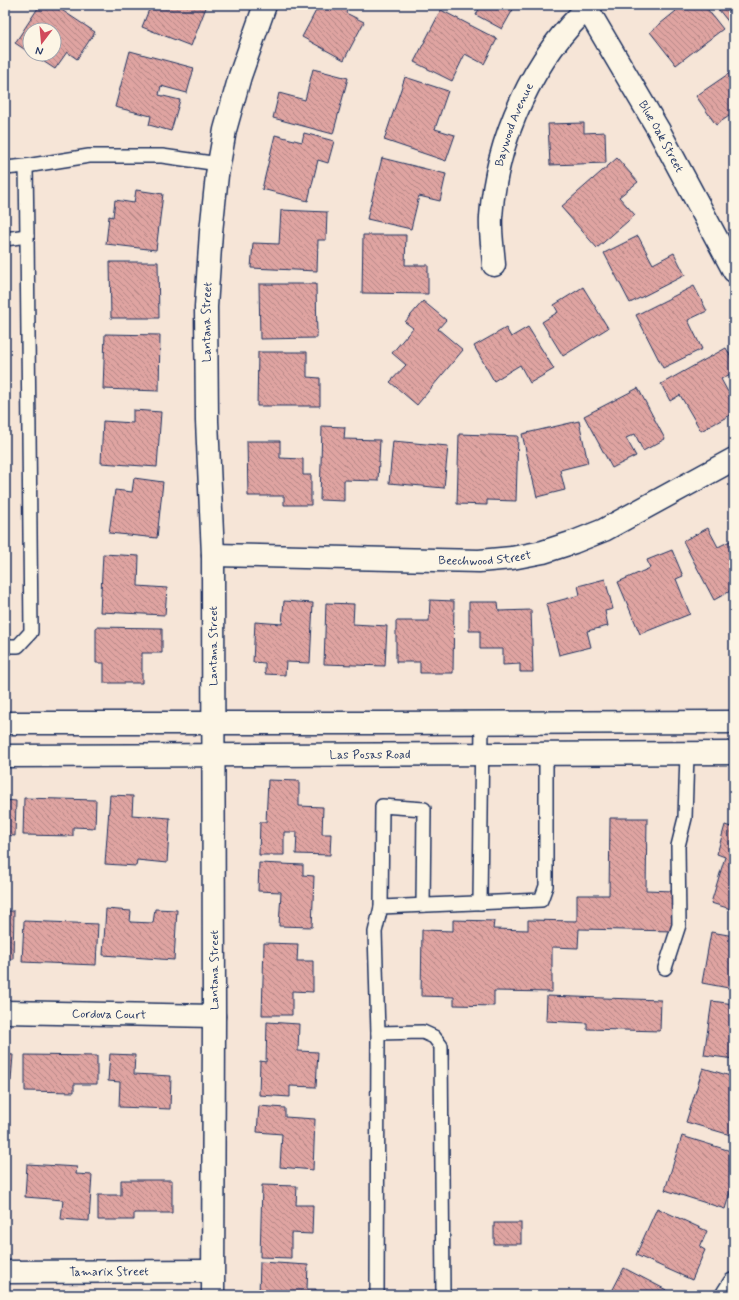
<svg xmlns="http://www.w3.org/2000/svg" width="739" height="1300" viewBox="0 0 739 1300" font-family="Mynerve,sans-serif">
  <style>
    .building { fill: url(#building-back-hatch); stroke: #1b2f5e }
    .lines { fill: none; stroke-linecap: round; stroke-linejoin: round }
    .service-casing { stroke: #1b2f5e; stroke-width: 16 }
    .minor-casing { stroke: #1b2f5e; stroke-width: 25 }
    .secondary-casing { stroke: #1b2f5e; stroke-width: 25 }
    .service { stroke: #fcf5e5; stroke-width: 13 }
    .minor { stroke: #fcf5e5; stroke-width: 22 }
    .secondary { stroke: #fcf5e5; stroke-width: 22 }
    .labels { text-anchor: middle; stroke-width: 3; stroke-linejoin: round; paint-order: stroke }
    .street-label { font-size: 12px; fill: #1b2f5e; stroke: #fcf5e5 }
  </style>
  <defs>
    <pattern id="building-back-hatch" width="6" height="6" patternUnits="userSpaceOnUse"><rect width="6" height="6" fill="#dfa4a1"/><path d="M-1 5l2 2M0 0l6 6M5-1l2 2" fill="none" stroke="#b48686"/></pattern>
  </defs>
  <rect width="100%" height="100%" fill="#f6e5d7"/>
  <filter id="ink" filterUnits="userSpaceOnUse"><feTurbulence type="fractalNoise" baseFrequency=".025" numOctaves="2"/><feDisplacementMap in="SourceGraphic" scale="8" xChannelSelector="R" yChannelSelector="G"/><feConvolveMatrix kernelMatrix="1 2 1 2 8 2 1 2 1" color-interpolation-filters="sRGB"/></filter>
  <g filter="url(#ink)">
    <g class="building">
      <polygon points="40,5 54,5 95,32 77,59 67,52 55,69 32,54 54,54 54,30 30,30 30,53 15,43"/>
      <polygon points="157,5 207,5 191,46 142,27 150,7 156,9"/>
      <polygon points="319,5 350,5 346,13 364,22 344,60 302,37"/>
      <polygon points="481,5 513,5 515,6 502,29 476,15"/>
      <polygon points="671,5 704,5 723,29 676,65 650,32 676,11"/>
      <polygon points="715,5 734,5 734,21 730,24"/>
      <polygon points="441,10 497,39 484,64 465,54 452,81 414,62"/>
      <polygon points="130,51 194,68 187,93 161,86 159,95 180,100 171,131 149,125 151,116 115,107"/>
      <polygon points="313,69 348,78 333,134 273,118 279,93 305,100"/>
      <polygon points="734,70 734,117 732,114 716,125 696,96"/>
      <polygon points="405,77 448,91 435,129 455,135 446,161 384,140"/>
      <polygon points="584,123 584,133 605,132 606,163 550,165 548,124"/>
      <polygon points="304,133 334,141 328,163 318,160 308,201 262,189 275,135 302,142"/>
      <polygon points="382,158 446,174 440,201 419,196 411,229 367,219"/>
      <polygon points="617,158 638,182 619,197 635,215 597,248 561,207"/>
      <polygon points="136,190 163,194 156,250 106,244 109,216 113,217 115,200 134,203"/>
      <polygon points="281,210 327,212 326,240 318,240 317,271 251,268 253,243 279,244"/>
      <polygon points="363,235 406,235 405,265 428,265 428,294 362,293"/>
      <polygon points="638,236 653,264 674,253 685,275 630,303 604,253"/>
      <polygon points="110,262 158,262 159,318 111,318"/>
      <polygon points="259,284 316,284 317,338 260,339"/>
      <polygon points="694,286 707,311 688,320 702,349 663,368 636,315"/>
      <polygon points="583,287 608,328 563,356 542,322 558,312 554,305"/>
      <polygon points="423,301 446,320 438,329 463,350 417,405 390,382 406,365 392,353 413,328 405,322"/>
      <polygon points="528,327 554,369 530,383 520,365 494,381 474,346 506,328 511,337"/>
      <polygon points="105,334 160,335 159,391 103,389"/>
      <polygon points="726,348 734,362 734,372 721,379 734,403 734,413 701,431 680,395 670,401 661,384"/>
      <polygon points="258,352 307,352 307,377 320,378 320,406 257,406"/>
      <polygon points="638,388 665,439 643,451 635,434 626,438 636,456 612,468 584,416"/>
      <polygon points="133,410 161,412 157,467 101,463 103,421 133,423"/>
      <polygon points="579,421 588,463 560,470 565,490 537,497 522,434"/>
      <polygon points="322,426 345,427 344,439 380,440 378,481 344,480 344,501 320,500"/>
      <polygon points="459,434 518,436 516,501 487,500 487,505 457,504"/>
      <polygon points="247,441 280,441 280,458 303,459 303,475 311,475 311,505 284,505 284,496 248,496"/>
      <polygon points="393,441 448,446 444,488 389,483"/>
      <polygon points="134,478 163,482 157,538 109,533 115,490 132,492"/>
      <polygon points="708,528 718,547 734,539 734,589 714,600 683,541"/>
      <polygon points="672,550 683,576 676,579 690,614 640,634 618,582 650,568 647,560"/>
      <polygon points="103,554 139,556 138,586 167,588 165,615 100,612"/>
      <polygon points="605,579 613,609 605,611 608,626 587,631 591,647 559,655 546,604 580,595 578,586"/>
      <polygon points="430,600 454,601 453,673 420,673 420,662 396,662 396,621 429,621"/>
      <polygon points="284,601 313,603 310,663 286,662 285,675 265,674 265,663 253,662 255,622 282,624"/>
      <polygon points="469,602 498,602 499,611 531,610 533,672 520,672 520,664 503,665 503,649 480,649 480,631 469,631"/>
      <polygon points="326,603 354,604 353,624 387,626 385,666 324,664"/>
      <polygon points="96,627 162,628 162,653 142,653 142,683 104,683 104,663 96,663"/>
      <polygon points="268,780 299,781 299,806 323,807 322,834 331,834 330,855 296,854 297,832 284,832 284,855 259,855 260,822 266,822"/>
      <polygon points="110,795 133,796 132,815 170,818 167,863 137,860 136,866 105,864"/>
      <polygon points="24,798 96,800 95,828 73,827 73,836 23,835"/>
      <polygon points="5,800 16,801 15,836 5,835"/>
      <polygon points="610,818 647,818 646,890 673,891 673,931 579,929 578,948 552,947 552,992 494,991 494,1006 454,1005 454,997 421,996 422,930 453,931 453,920 494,921 493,929 528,930 528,920 577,921 577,895 609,895"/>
      <polygon points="725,825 734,828 734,910 711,903 725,857 717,854"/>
      <polygon points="259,863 303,865 303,875 314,876 312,927 279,926 281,892 258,891"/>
      <polygon points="106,909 131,911 130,922 153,923 155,909 177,910 174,960 103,955"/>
      <polygon points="5,911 14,911 13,959 5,959"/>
      <polygon points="24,921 98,924 96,965 22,962"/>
      <polygon points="711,932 734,936 734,989 702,983"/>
      <polygon points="264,943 298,944 297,961 313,961 313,992 292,991 292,1015 262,1015"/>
      <polygon points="547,996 661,1000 660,1031 587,1029 587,1023 546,1021"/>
      <polygon points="712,1001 734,1004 734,1059 704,1055"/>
      <polygon points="267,1022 299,1024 298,1051 318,1052 316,1087 290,1086 290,1097 259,1095 260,1061 266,1062"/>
      <polygon points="5,1054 13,1055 11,1081 5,1080"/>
      <polygon points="110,1054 135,1055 134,1074 171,1076 170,1109 119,1107 120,1082 108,1081"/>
      <polygon points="25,1055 97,1056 97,1084 74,1084 74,1092 25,1091"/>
      <polygon points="703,1068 734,1077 734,1136 686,1122"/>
      <polygon points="259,1106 285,1108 285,1117 315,1119 313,1170 280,1167 282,1134 257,1132"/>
      <polygon points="682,1136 734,1152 734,1179 725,1209 665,1190"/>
      <polygon points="27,1164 77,1167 76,1174 92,1175 89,1221 61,1219 63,1200 25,1197"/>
      <polygon points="121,1180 172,1180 172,1213 134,1213 134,1220 98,1220 98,1195 121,1195"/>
      <polygon points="262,1185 297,1186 296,1205 313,1205 312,1234 291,1233 291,1258 260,1257"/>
      <polygon points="657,1208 707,1231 700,1247 705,1250 692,1280 636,1255"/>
      <rect x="494" y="1223" width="27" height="21"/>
      <polygon points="260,1262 308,1265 307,1289 316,1289 315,1295 259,1295"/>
      <polygon points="624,1268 676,1295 610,1295"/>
    </g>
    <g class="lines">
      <defs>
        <g id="service">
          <polyline points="26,166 89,156 162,156 219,164"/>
          <polyline points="5,168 26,166 27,236"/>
          <polyline points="5,239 27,236 31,632 18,646 5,646"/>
          <polyline points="480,903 482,723"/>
          <polyline points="381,907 382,806 424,809 423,905"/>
          <polyline points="665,968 679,925 678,846 685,818 687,754"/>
          <polyline points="378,1033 423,1032 434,1037 441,1046 443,1295"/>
          <polyline points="377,1295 378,1033 375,932 381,907 541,900 546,886 546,755"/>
        </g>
        <g id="minor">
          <path id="s1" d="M585 5 658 129 734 271"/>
          <path id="s2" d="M494 265C493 249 490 233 491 217 496 140 533 56 591 5"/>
          <path id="s3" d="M213 555 479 561 512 558 543 552 574 542 604 530 734 459"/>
          <path id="s4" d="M5 1012 214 1016"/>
          <path id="s5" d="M5 1272 212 1271"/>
          <path id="s6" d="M213 1295 214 1016 213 555 207 421 206 307 211 232 217 175 225 130 240 76 265 5"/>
          <polyline points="727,1295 734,1284"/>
        </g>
        <g id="secondary">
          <polyline points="5,723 383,723 734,722"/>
          <path id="s7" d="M5 756 734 753"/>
        </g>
      </defs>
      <use href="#service" class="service-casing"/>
      <use href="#minor" class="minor-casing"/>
      <use href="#secondary" class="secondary-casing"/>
      <use href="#service" class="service"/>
      <use href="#minor" class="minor"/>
      <use href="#secondary" class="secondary"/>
    </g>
  </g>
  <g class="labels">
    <g class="street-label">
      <text dy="4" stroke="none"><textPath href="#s2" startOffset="144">Baywood Avenue</textPath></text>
      <text dy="4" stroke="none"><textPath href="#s1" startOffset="152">Blue Oak Street</textPath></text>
      <text dy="4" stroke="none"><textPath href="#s6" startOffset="973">Lantana Street</textPath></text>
      <text dy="4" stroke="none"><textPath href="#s3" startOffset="272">Beechwood Street</textPath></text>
      <text transform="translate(213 646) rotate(-90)" y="4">Lantana Street</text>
      <text dy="4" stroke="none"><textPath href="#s7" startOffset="365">Las Posas Road</textPath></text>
      <text transform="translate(214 970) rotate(-90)" y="4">Lantana Street</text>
      <text dy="4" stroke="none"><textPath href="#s4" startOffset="104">Cordova Court</textPath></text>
      <text dy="4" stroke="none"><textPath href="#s5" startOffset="104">Tamarix Street</textPath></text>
    </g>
  </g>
  <rect width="739" height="1300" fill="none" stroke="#fcf5e5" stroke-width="20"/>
  <rect x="10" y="10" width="719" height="1280" fill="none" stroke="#1b2f5e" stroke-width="1.5" filter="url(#ink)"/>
  <g transform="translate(42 42) rotate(196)"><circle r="19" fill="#fcf5e5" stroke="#a2a6af"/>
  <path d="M0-3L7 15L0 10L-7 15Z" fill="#d1495b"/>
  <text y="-6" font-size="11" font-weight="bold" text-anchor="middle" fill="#1b2f5e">N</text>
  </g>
</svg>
